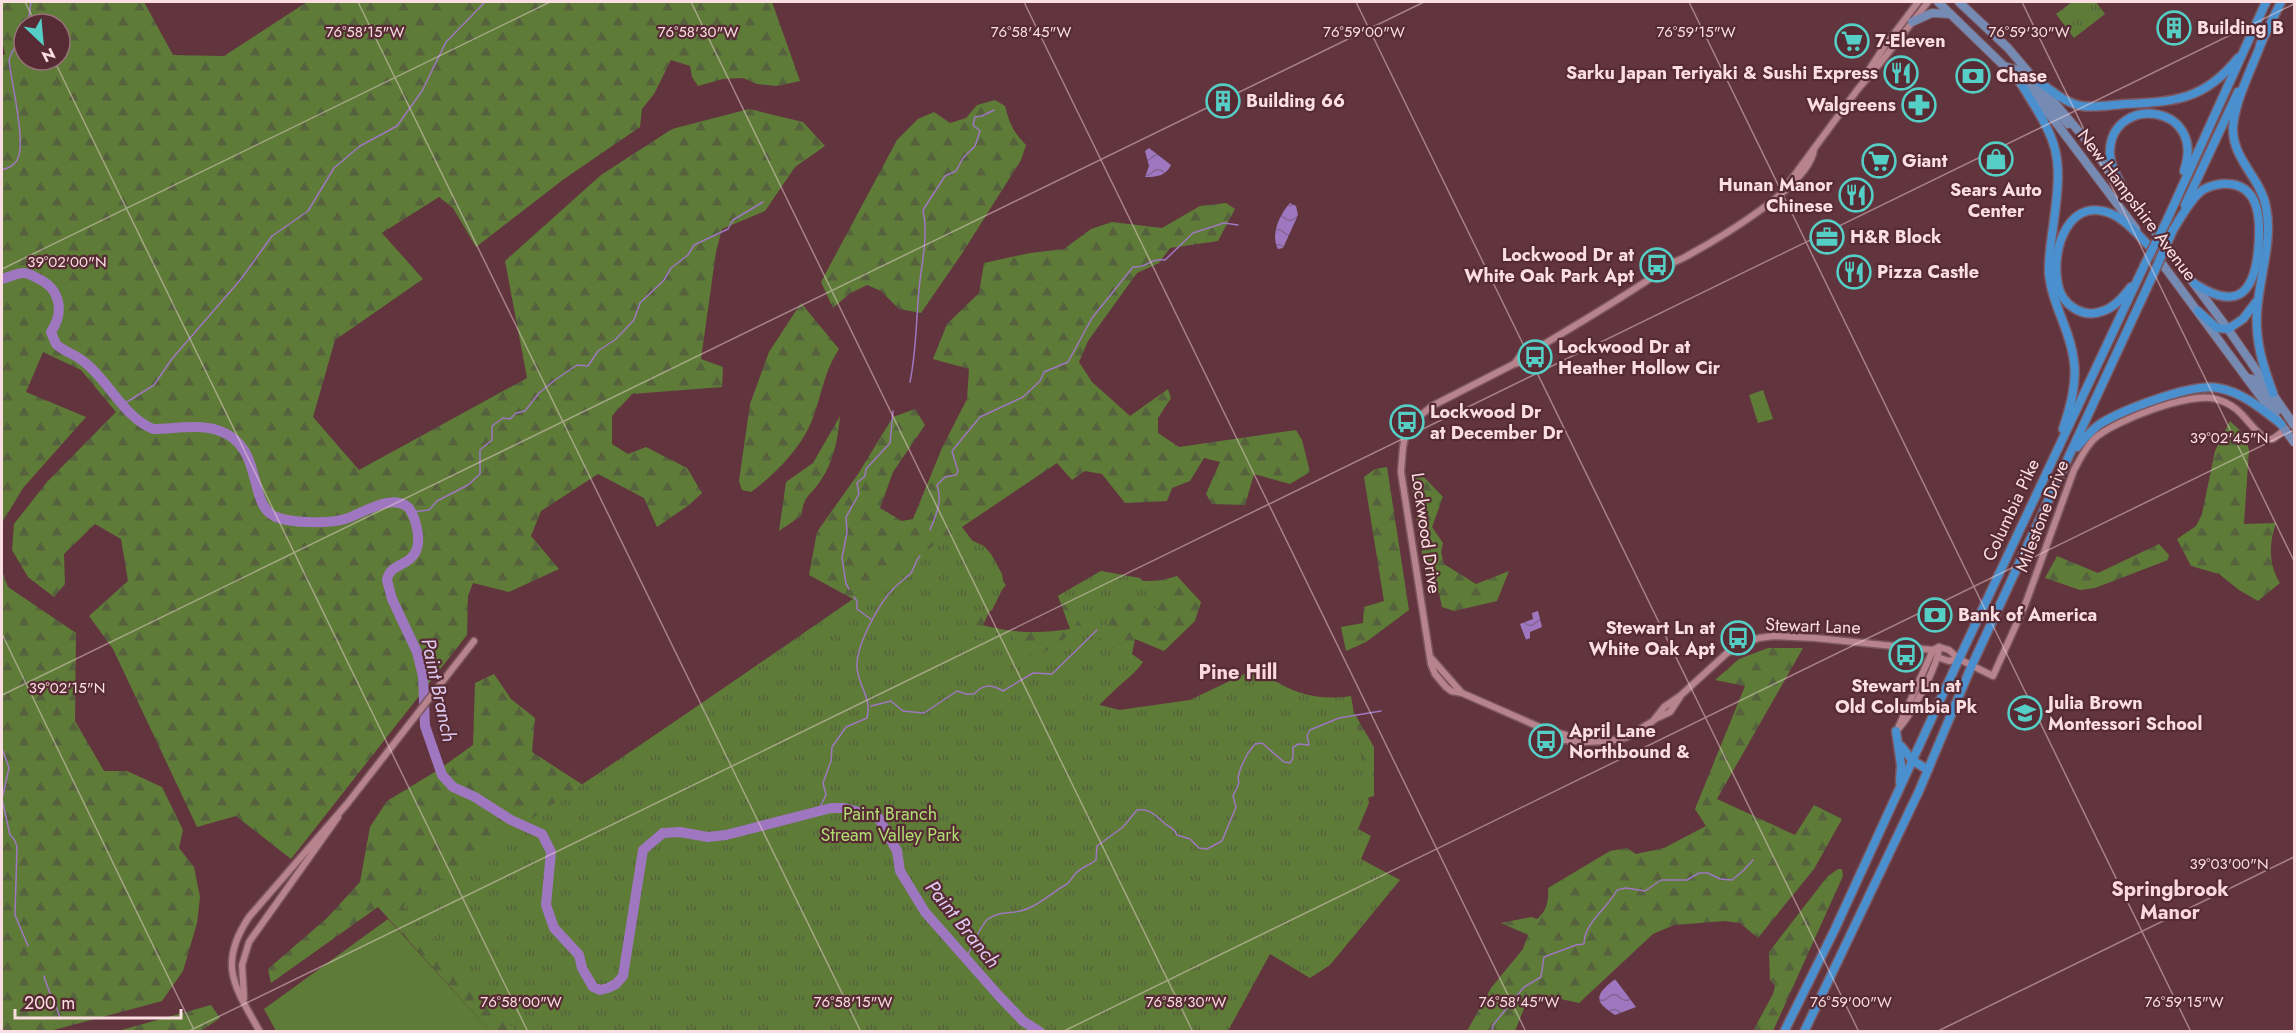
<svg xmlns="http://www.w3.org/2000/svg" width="2296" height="1033" viewBox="0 0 2296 1033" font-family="Jost,sans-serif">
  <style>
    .grass { fill: #5e7b37 }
    .forest { fill: url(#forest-firs); fill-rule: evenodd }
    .park { fill: url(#park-tufts) }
    .water { fill: url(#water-waves) }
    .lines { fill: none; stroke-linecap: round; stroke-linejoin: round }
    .stream { stroke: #9f77c0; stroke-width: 1.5 }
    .river { stroke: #9f77c0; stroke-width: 10 }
    .minor-casing { stroke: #7c565e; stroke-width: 9 }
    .major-casing { stroke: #7c565e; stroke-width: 10 }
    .highway-casing { stroke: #7c565e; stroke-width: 11 }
    .minor { stroke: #b7838c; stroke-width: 6 }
    .major { stroke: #768bb4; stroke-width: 8 }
    .highway { stroke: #4a90cf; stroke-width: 8 }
    .highway-bridge-casing { stroke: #7c565e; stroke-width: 11; stroke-linecap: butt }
    .highway-bridge { stroke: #4a90cf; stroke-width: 8 }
    .ticks { fill: none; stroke: #fbdee2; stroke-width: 1.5; stroke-opacity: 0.45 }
    .labels { text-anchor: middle; stroke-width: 4.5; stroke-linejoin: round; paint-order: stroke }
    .poi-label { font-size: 18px; font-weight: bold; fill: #fbdee2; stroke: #572b34; text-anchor: start }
    .street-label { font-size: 18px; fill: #fbdee2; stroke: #572b34 }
    .park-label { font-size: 18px; fill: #b1df73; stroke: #572b34 }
    .neighbourhood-label { font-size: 20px; font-weight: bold; fill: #fbd8dd; stroke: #572b34 }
    .water-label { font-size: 20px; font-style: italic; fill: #dfcaf2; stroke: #572b34 }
    .ticks-label { font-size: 15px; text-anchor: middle; fill: #fbdee2; stroke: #572b34; stroke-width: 4.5; stroke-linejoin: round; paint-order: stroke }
  </style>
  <defs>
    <pattern id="forest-firs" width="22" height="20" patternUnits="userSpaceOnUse" patternTransform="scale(1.5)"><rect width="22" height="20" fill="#5e7b37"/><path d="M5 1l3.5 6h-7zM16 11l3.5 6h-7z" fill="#55623d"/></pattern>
    <pattern id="park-tufts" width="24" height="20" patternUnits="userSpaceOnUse" patternTransform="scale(1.5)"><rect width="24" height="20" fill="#5e7b37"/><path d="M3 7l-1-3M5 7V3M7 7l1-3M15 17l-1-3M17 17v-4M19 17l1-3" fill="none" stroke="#55623d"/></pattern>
    <pattern id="water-waves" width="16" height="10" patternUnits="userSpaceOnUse" patternTransform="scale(1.5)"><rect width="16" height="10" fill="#9f77c0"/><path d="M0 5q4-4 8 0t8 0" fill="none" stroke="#826595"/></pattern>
  </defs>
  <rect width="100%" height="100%" fill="#62353e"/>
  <g class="grass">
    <polygon points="1763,390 1773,419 1758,423 1749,395"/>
    <polygon points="388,919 490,1031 276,1031 264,1009"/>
  </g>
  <g class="forest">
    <path d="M2 2H144L173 55 224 56 307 2H772L800 81 777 86 757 84 743 78 723 79 698 86 692 77 690 66 671 60 654 94 642 109 640 127 564 179 476 247 453 208 439 197 382 233 423 279 335 340 313 417 359 470 527 378 505 261 601 175 672 129 749 109 803 122 825 146 795 167 765 211 722 229 716 252 701 359 723 367 722 387 632 394 612 416V444L628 454 646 447 687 468 702 493 689 505 657 527 644 498 598 474 541 511 531 536 559 569 509 592 473 583 468 596 467 635 291 859 236 816 197 827 113 649 89 616 128 581 121 539 95 524 64 554 65 584 54 597 28 577 12 550 14 524 47 482 116 412 81 370 43 352 26 392 86 417 23 488 2 523V56L5 54 2 41ZM24 24H60V60H24Z"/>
    <path d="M995 100 1005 106C1009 123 1014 133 1026 145L1021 160 963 252 921 313 899 309 881 291 867 285 849 294 833 308 821 282 897 140 918 119 934 112 950 123 966 118 977 105Z"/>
    <path d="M1226 203 1235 209 1218 241 1170 248 1159 263 1137 273 1088 341 1079 362 1092 382 1130 416 1168 389 1171 398 1158 418V433L1179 447 1296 430 1302 440 1310 472 1290 484 1254 474 1245 505 1212 504 1206 494 1220 462 1204 458 1190 481 1172 488 1167 501 1125 503 1102 474 1085 471 1072 480 1057 463 962 527 1006 585 998 594 983 625C1012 633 1040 634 1070 629L1058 596 1101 571C1130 579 1147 586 1177 576L1201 602 1195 621 1164 651 1135 639 1132 654 1143 662C1132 678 1112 689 1099 705L1119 710 1352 709 1374 747V796L1357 801 1208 1031H490L378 907 271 983 268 969 327 918 360 882 370 827 387 801 438 770 473 745 475 683 494 674 511 699 535 718 532 752 583 785 853 599 809 575 817 532 858 474 893 417 915 409 925 425 893 472 880 508 902 521 913 519 942 448 967 399 969 369 933 359 947 324 979 293 984 263 1030 253 1064 249 1091 229 1112 222 1162 228 1200 206Z"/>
    <path d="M801 303 839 349C821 377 822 400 809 427 798 451 772 477 751 492L742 490 739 481 750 404 769 352Z"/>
    <path d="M840 416C838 438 834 461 821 480 809 498 805 493 801 516L779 531 786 482 813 463Z"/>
    <path d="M2230 421 2245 435 2249 450 2244 524 2276 523C2269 543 2268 564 2280 583L2258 601 2239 590 2219 574 2191 566 2177 539 2196 526 2202 514 2215 451Z"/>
    <polygon points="1387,467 1409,610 1366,642 1346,651 1341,627 1363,623 1364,607 1384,601 1364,477 1375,469"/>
    <polygon points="1420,473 1443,497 1432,527 1443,543 1441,552 1444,564 1476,584 1509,571 1497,601 1454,611 1442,607 1439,593 1429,581 1424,567 1411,481"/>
    <polygon points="2159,544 2169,555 2168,560 2095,588 2080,590 2045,578 2057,556 2098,573"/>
    <polygon points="2,571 8,587 76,633 75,721 104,771 127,771 162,787 183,830 179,848 194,867 200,897 197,923 183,971 162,1001 50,1031 2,1031"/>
    <path d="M1768 648H1803L1717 799 1795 835 1814 805 1842 819 1814 869 1758 938 1740 923 1725 921 1674 925 1653 934 1579 1003 1538 994 1528 999 1515 1031H1467L1491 988 1523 949 1528 935 1501 923 1531 917 1537 919C1547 911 1549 900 1548 888L1610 851 1627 848 1636 854 1664 848 1706 826 1695 809 1745 686 1715 680 1739 659Z"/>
    <polygon points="1838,869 1842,869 1843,876 1773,1031 1753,1031 1773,994 1775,986 1770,980 1769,952 1827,877"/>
    <polygon points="211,1005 220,1018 201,1031 118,1031"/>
  </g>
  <g class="park">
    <polygon points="2072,2 2096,2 2105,14 2074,38 2056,14"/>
    <path d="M954 532 984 546 991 554 1002 574 1004 586 992 610 967 625 981 639 1008 632 1035 659 1082 626 1058 596 1101 571 1140 578 1159 602 1153 613 1118 599 1099 640 1141 665 1099 705 1119 710 1190 700 1257 668C1285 691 1315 702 1351 696L1369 803 1358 829 1371 836 1361 859 1400 880 1330 965 1310 978 1270 954 1228 1031H516L403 906Z"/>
  </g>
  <g class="water">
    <path d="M1149 148 1171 165C1166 176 1156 177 1145 177L1149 166 1145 151Z"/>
    <path d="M1290 203 1296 206 1298 215 1283 248 1278 249C1270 234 1280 214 1290 203Z"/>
    <polygon points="1538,611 1542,627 1530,632 1530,638 1526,640 1520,624 1533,619 1532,613"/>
    <path d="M1615 979 1636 1007 1615 1015C1593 1001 1595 995 1615 979Z"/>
  </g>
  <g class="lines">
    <g class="stream">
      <polyline points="28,24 31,2"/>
      <path d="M2 170C8 168 14 166 17 160 27 145 11 81 9 60L12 52 24 35"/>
      <path d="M910 382C917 348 916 314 920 280 923 257 928 232 923 210L945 176 956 171 963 158 975 146 980 131 973 125 975 117 982 116 994 110"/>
      <polyline points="122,405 154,385 171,360 241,279 272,236 308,211 334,168 360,146 397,126 422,91 446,42 485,2"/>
      <polyline points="412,512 429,510 437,501 468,485 480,474 480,450 492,440 492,426 503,418 510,419 516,413 525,411 539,393 555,380 577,365 588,366 598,351 616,339 634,320 640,303 664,280 671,268 688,255 694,245 728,229 733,220 763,202"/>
      <path d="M930 530C936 515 943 501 937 485L945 477 956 475 958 471 952 451 980 417 1023 397 1040 381 1044 372 1068 362 1092 318 1133 267C1148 268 1149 258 1165 260L1193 233 1224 223 1238 225"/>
      <polyline points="849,589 846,584 842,558 847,532 846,517 859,494 857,483 865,476 866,469 890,443 893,411"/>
      <polyline points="854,597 857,601 857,609 872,620"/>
      <path d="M871 706 891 701 903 711 924 713 957 691 966 694H974C983 684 991 684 1003 691L1033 673 1052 674 1097 630"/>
      <polyline points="2,748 9,768 2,799 10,835 14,839 17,846 15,915 28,946"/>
      <path d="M819 809 826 795 823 783 831 761 832 747 846 727 867 718C872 697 859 688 857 668 855 647 879 603 894 588 899 583 906 578 911 573 915 568 915 561 920 556"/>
      <path d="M965 960C971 950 980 925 988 919 1000 910 1016 915 1029 908 1043 902 1054 891 1067 884 1071 881 1073 876 1076 873 1082 867 1090 865 1096 860L1097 846 1123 827 1137 810C1149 808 1155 815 1163 822 1170 829 1172 825 1177 835L1190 839 1199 848 1207 849 1222 841 1236 807 1233 796 1239 783 1238 777 1241 767 1248 753 1255 744 1262 743 1284 762 1290 763 1293 758V747L1299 744 1309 745 1307 736 1310 730 1339 718 1381 711"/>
      <path d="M44 976C48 992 56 1003 60 1018"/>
      <path d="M1492 1032 1493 1025 1524 987 1541 977 1544 957 1576 945 1584 944C1584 923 1607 909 1617 890L1626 888 1645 891 1661 880H1687L1699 873H1708L1720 879 1732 880 1743 871 1753 860"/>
    </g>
    <path class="river" d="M2 279C9 277 17 273 24 273 29 273 33 276 37 278 60 288 65 311 51 332L56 344C64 352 75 354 83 361 109 380 121 415 153 429 174 429 197 424 217 430 266 445 246 505 276 517 291 523 329 524 345 519 362 514 392 492 409 508 417 521 424 547 411 558 403 566 389 566 387 580L392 599 417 652 423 676 425 726 442 775 453 787 475 797 511 820 542 834 551 852 546 905 554 928 579 955 582 968 593 987 600 990 608 988 616 984 623 976 643 850 663 833 680 832 708 837 726 835 831 808H844L878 817 897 851 900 871 925 912 999 996 1023 1021 1040 1032"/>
    <defs>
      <g id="minor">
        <polyline points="1863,79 1884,47 1918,2"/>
        <polyline points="1782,192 1858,89 1881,62 1928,2"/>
        <polyline points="1653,277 1666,274 1673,263"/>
        <path d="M1531 351C1529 361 1523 362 1514 364L1432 406 1415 420 1405 437 1403 447 1401 472 1431 664 1435 674 1446 687 1451 691 1462 693 1544 729 1566 735 1574 741"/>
        <path d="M1515 363 1520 356 1538 348C1574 326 1612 304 1648 280 1653 277 1657 272 1662 268 1669 263 1679 261 1687 256 1718 239 1811 185 1814 149"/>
        <polyline points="1937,657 1949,661 1959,659"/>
        <polyline points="1432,659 1461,692"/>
        <polyline points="1655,719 1670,712 1680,697"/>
        <polyline points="1898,728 1933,650"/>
        <path d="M1553 731 1564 740 1583 742 1610 741 1627 737 1653 721 1664 707 1680 696 1727 653 1744 643 1759 638 1774 636 1815 638 1933 650 1939 647 1949 650 1959 659 1993 676 2025 605 2074 470C2080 459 2085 448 2094 439 2113 421 2192 391 2216 399 2244 407 2246 425 2266 439H2273L2286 429"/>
        <path d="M1896 731C1910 718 1938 666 1939 647"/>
        <polyline points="244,998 242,965 249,942 338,817"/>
        <path d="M260 1032C235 987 217 965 249 917L347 804 474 641"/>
      </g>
      <g id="major">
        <polyline points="1938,2 2004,66 2054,120 2136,229"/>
        <polyline points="1959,2 2008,48 2087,141 2228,329 2294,425"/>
        <polyline points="1912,22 1932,13 1950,14"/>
        <polyline points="2004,66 2018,70 2068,124"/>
        <polyline points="2149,246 2294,442"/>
        <polyline points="2247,378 2256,380 2278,410"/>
      </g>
      <g id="highway">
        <path d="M2262 41C2253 66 2234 102 2233 128 2232 159 2261 178 2266 207 2273 242 2259 277 2257 312 2255 341 2263 366 2273 393"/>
        <polyline points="2260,45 2281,2"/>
        <path d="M2038 81C2052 91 2065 103 2082 106 2095 108 2111 105 2124 104 2174 102 2205 100 2238 58"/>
        <path d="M2023 87C2058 143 2063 153 2054 220 2052 237 2048 256 2049 274 2052 305 2071 331 2074 362 2077 384 2070 408 2063 429"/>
        <path d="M2124 190C2118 178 2109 164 2110 150 2113 94 2207 104 2184 171"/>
        <polyline points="2185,205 2238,92"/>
        <polyline points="2167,220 2266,2"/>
        <path d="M2173 230C2181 217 2189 202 2200 192 2206 187 2213 185 2221 184 2262 181 2261 223 2258 252 2253 297 2234 309 2195 284"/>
        <path d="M2131 287C2123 297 2115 307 2103 311 2083 319 2062 305 2058 285 2050 248 2070 192 2116 216 2128 223 2138 234 2147 244"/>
        <polyline points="2198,311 2217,328 2228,329 2243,319 2256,302"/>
        <path d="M2077 447C2084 439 2091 430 2100 424 2122 410 2192 383 2218 388 2242 392 2262 409 2281 424"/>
        <polyline points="1896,731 1901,765 1900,782"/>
        <polyline points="1901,746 1912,760 1928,770"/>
        <polyline points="1784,1032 1835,929 1959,659 2144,266"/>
        <polyline points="1804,1032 1919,791 1972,665 2152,277"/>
      </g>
    </defs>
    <use href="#minor" class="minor-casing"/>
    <use href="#major" class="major-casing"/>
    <use href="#highway" class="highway-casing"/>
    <use href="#minor" class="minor"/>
    <use href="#major" class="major"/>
    <use href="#highway" class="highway"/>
    <defs>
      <g id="highway-bridge">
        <polyline points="2144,266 2167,220"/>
        <polyline points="2152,277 2173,230"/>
      </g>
    </defs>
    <use href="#highway-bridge" class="highway-bridge-casing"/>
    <use href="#highway-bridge" class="highway-bridge"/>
  </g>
  <path class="ticks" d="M25 2 36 24M358 2 861 1032M691 2 1193 1032M1024 2 1526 1032M1356 2 1859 1032M1689 2 2191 1032M2022 2 2294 561M54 60 528 1032M2 269 550 2M2 634 195 1032M2 695 1424 2M187 1032 2294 4M1062 1032 2294 430M1936 1032 2294 857"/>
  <defs>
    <symbol id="building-ring" viewBox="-11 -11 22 22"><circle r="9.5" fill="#572b34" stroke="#55cec5" stroke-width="1.5"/><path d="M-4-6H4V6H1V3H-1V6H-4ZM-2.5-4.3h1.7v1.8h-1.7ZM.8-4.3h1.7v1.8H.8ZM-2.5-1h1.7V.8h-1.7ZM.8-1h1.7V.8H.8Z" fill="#55cec5"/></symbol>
    <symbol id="supermarket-ring" viewBox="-11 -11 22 22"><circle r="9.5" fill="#572b34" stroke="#55cec5" stroke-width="1.5"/><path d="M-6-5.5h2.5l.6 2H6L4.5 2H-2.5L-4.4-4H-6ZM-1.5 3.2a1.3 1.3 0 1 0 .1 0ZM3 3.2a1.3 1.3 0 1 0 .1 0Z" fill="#55cec5"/></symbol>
    <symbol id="restaurant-ring" viewBox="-11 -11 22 22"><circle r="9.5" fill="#572b34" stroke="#55cec5" stroke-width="1.5"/><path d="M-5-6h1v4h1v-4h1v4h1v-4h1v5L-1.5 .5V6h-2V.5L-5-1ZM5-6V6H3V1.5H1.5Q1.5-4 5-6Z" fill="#55cec5"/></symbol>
    <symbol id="bank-ring" viewBox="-11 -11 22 22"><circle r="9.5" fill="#572b34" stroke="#55cec5" stroke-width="1.5"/><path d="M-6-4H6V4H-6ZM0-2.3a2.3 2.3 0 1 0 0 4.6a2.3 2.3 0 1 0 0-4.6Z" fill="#55cec5"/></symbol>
    <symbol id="pharmacy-ring" viewBox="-11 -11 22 22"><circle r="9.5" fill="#572b34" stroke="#55cec5" stroke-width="1.5"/><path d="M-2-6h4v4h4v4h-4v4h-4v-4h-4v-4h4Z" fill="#55cec5"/></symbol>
    <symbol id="shop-ring" viewBox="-11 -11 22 22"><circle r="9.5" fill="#572b34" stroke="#55cec5" stroke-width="1.5"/><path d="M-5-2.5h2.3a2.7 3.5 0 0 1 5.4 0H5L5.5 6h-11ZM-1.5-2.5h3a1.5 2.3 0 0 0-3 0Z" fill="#55cec5"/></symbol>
    <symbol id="office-ring" viewBox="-11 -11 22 22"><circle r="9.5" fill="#572b34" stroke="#55cec5" stroke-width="1.5"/><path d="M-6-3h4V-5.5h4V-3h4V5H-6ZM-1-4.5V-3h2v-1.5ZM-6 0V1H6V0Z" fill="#55cec5"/></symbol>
    <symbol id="bus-ring" viewBox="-11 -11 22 22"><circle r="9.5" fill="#572b34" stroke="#55cec5" stroke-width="1.5"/><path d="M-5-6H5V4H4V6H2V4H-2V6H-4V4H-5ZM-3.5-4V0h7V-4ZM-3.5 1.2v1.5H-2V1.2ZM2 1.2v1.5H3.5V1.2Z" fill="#55cec5"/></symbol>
    <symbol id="school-ring" viewBox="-11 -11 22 22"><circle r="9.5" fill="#572b34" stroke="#55cec5" stroke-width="1.5"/><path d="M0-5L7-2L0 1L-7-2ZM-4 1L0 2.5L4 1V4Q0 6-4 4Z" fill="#55cec5"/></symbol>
  </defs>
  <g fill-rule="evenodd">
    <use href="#building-ring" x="2155" y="9" width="38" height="38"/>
    <use href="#supermarket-ring" x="1833" y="22" width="38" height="38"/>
    <use href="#restaurant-ring" x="1882" y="54" width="38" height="38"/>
    <use href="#bank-ring" x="1954" y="57" width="38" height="38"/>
    <use href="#building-ring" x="1204" y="82" width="38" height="38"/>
    <use href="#pharmacy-ring" x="1900" y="86" width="38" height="38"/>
    <use href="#shop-ring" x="1977" y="140" width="38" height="38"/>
    <use href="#supermarket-ring" x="1860" y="142" width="38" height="38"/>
    <use href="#restaurant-ring" x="1837" y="176" width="38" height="38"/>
    <use href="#office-ring" x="1808" y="218" width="38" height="38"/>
    <use href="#bus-ring" x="1638" y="246" width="38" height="38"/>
    <use href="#restaurant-ring" x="1835" y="253" width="38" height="38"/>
    <use href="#bus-ring" x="1516" y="338" width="38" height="38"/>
    <use href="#bus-ring" x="1388" y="403" width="38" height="38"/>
    <use href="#bank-ring" x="1916" y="596" width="38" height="38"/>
    <use href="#bus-ring" x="1719" y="619" width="38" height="38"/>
    <use href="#bus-ring" x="1887" y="636" width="38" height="38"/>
    <use href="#school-ring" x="2006" y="694" width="38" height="38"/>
    <use href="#bus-ring" x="1527" y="722" width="38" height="38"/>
  </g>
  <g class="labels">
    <g class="poi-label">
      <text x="2197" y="34">Building B</text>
      <text x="1875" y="47">7-Eleven</text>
      <text x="1878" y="79" text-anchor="end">Sarku Japan Teriyaki &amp; Sushi Express</text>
      <text x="1996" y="82">Chase</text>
      <text x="1246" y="107">Building 66</text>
      <text x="1896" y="111" text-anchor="end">Walgreens</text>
      <text x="1902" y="167">Giant</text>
      <text x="1833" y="191" text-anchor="end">Hunan Manor<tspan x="1833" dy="21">Chinese</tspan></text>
      <text x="1996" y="196" text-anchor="middle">Sears Auto<tspan x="1996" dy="21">Center</tspan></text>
      <text x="1850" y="243">H&amp;R Block</text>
      <text x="1634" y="261" text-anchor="end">Lockwood Dr at<tspan x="1634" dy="21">White Oak Park Apt</tspan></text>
      <text x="1877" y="278">Pizza Castle</text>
      <text x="1558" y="353">Lockwood Dr at<tspan x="1558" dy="21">Heather Hollow Cir</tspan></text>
      <text x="1430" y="418">Lockwood Dr<tspan x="1430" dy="21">at December Dr</tspan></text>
      <text x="1958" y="621">Bank of America</text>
      <text x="1715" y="634" text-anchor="end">Stewart Ln at<tspan x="1715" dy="21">White Oak Apt</tspan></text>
      <text x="1906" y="692" text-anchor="middle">Stewart Ln at<tspan x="1906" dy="21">Old Columbia Pk</tspan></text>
      <text x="2048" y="709">Julia Brown<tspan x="2048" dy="21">Montessori School</tspan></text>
      <text x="1569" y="737">April Lane<tspan x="1569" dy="21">Northbound &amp;</tspan></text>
    </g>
    <g class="street-label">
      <text transform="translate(2137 205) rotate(53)" y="6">New Hampshire Avenue</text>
      <text transform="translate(2011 510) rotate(-65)" y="6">Columbia Pike</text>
      <text transform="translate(2042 516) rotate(-69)" y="6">Milestone Drive</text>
      <text transform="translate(1426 533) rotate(82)" y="6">Lockwood Drive</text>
      <text transform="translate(1813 626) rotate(2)" y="6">Stewart Lane</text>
    </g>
    <g class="park-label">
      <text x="890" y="820">Paint Branch<tspan x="890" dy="21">Stream Valley Park</tspan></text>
    </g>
    <g class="neighbourhood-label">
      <text x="1238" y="679">Pine Hill</text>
      <text x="2170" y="896">Springbrook<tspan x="2170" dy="23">Manor</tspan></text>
    </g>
    <g class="water-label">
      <text transform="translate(439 690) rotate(78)" y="7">Paint Branch</text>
      <text transform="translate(963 924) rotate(51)" y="7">Paint Branch</text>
    </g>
  </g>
  <g class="ticks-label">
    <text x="365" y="37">76°58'15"W</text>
    <text x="698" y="37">76°58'30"W</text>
    <text x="1031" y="37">76°58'45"W</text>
    <text x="1364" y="37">76°59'00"W</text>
    <text x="1696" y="37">76°59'15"W</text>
    <text x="2029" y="37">76°59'30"W</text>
    <text x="67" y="267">39°02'00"N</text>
    <text x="2229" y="443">39°02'45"N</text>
    <text x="67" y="693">39°02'15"N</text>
    <text x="2229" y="869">39°03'00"N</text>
    <text x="521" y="1007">76°58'00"W</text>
    <text x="853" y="1007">76°58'15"W</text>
    <text x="1186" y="1007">76°58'30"W</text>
    <text x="1519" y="1007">76°58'45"W</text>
    <text x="1851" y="1007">76°59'00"W</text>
    <text x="2184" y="1007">76°59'15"W</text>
  </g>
  <rect width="2296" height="1033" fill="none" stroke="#fbdee2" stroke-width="6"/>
  <g transform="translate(42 42) rotate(154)"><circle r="28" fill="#572b34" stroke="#99737a" stroke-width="1.5"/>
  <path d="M0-4.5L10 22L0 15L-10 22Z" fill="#55cec5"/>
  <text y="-9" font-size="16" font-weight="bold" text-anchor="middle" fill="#fbdee2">N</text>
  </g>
  <path d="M15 1009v9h166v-9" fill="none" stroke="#fbdee2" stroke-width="3"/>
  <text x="24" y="1009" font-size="18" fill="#fbdee2" stroke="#572b34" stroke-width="4.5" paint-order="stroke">200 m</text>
</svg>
